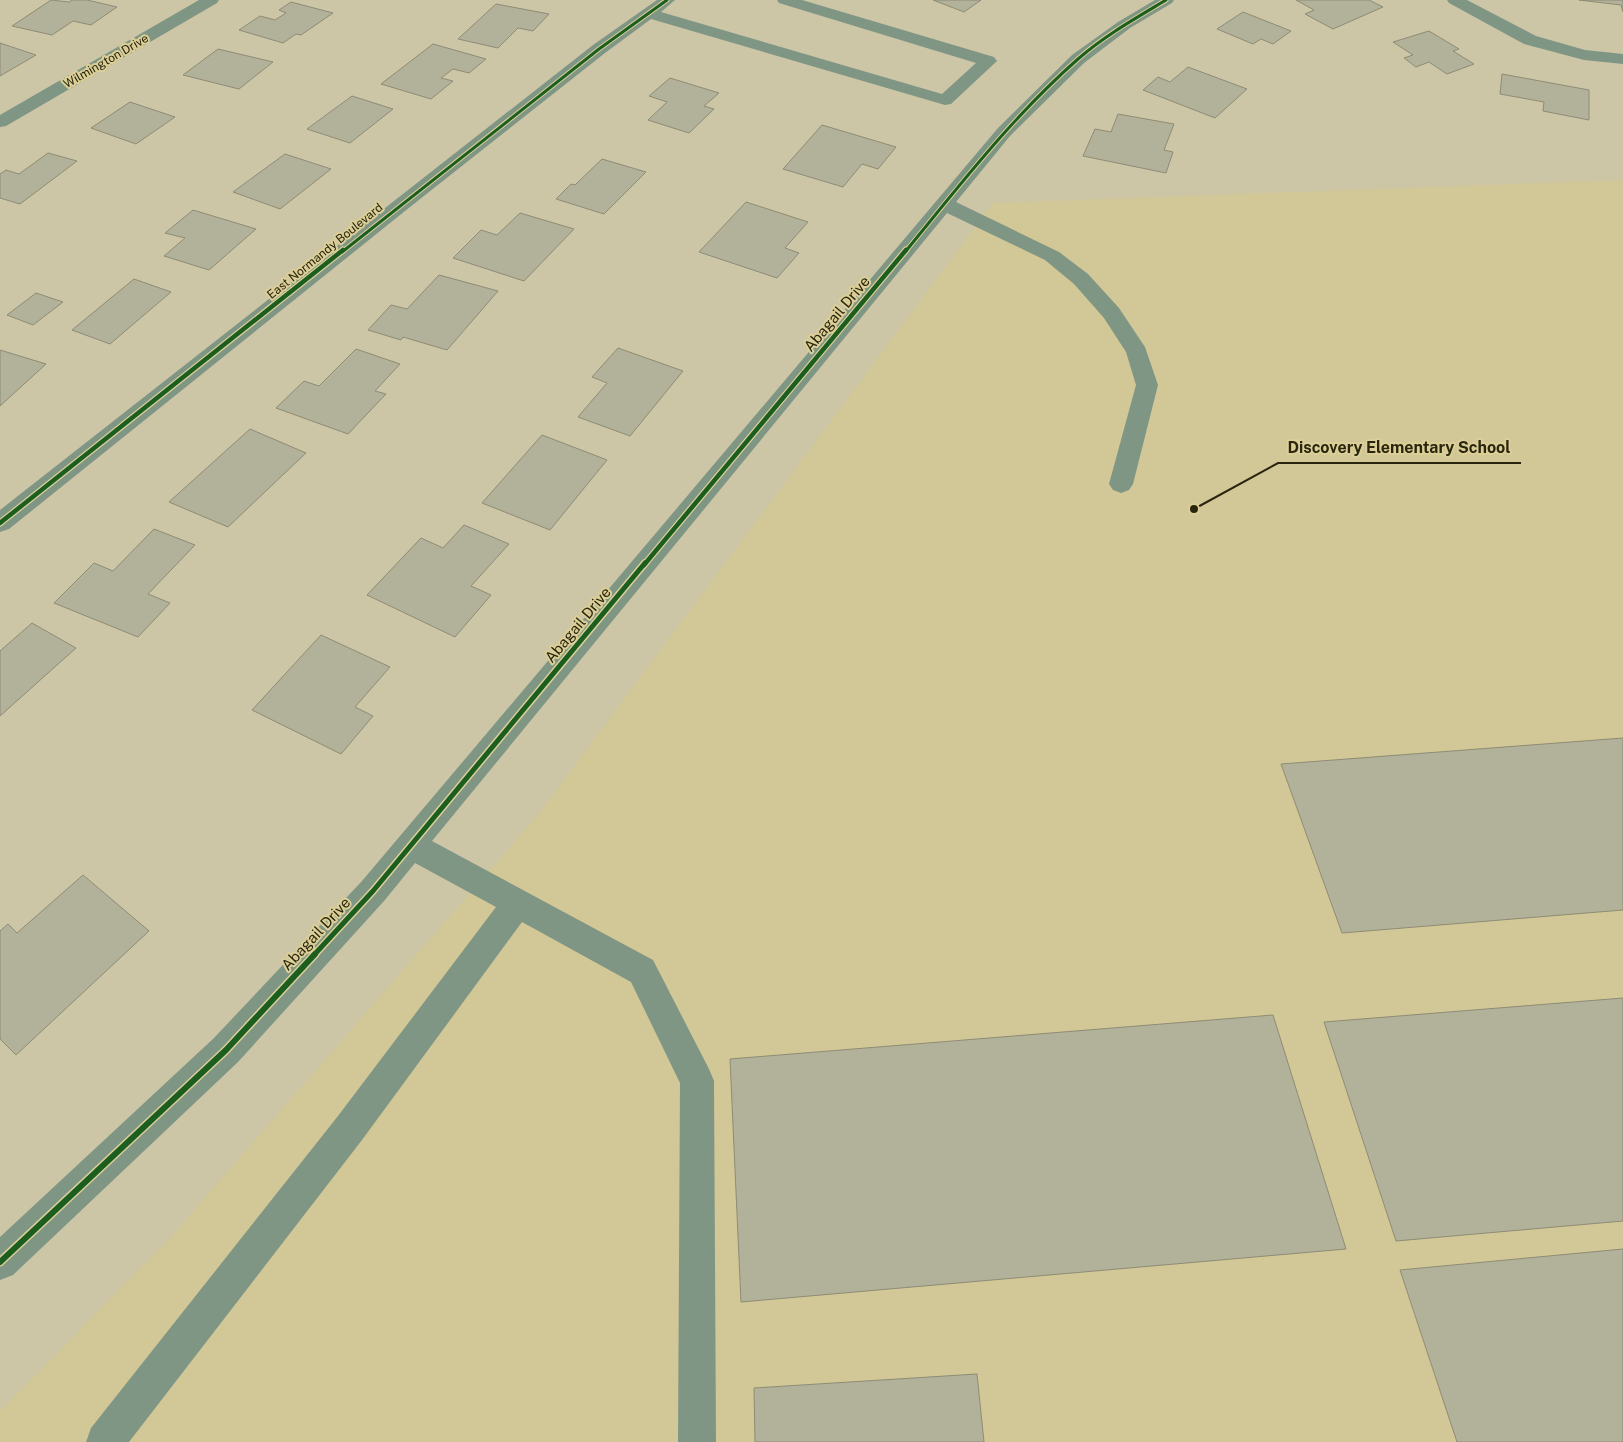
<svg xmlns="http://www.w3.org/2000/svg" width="1623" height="1442" viewBox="0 0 1623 1442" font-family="'Public Sans',sans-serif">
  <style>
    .built { fill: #d2c796 }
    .building { fill: #b2b199; stroke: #8e8c75 }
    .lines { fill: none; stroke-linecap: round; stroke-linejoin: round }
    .minor { fill: #809685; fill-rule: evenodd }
    .cycleway-far3-casing { stroke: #dbcf97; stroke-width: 5 }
    .cycleway-far2-casing { stroke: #dbcf97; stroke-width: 7 }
    .cycleway-far1-casing { stroke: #dbcf97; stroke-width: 8 }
    .cycleway-casing { stroke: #dbcf97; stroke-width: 9 }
    .cycleway-far3 { stroke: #1b5e20; stroke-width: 3 }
    .cycleway-far2 { stroke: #1b5e20; stroke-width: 4.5 }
    .cycleway-far1 { stroke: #1b5e20; stroke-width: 5 }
    .cycleway { stroke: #1b5e20; stroke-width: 6 }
    .labels { text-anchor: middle; stroke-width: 4; stroke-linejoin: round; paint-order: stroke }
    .far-street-label { font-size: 12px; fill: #29250e; stroke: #dbcf97 }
    .street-label { font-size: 15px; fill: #29250e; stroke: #dbcf97 }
    .leader { fill: none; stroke: #29250e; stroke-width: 2 }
    .callout-dot { fill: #29250e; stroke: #dbcf97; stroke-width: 2 }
    .callout-label { font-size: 16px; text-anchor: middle; font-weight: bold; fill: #29250e; stroke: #dbcf97; stroke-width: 4; stroke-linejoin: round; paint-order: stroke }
  </style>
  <rect width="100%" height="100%" fill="#ccc5a6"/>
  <polygon class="built" points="1623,180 1623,1442 0,1442 0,1411 169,1239 537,816 993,203"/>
  <g class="building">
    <polygon points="51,0 69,2 72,0 87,0 117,7 91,25 73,21 52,35 12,26"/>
    <polygon points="933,0 981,0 964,12"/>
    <polygon points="1296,0 1369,0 1383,7 1333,29 1305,14 1314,10"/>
    <polygon points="1579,0 1623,0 1623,12 1621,5"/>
    <polygon points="291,2 333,13 301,35 296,34 283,43 239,30 260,16 275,20 286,13 279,10"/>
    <polygon points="496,4 549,14 533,31 518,28 498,48 458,39"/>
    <polygon points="1243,12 1291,31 1273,44 1261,39 1253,44 1217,29"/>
    <polygon points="1429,31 1459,49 1453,51 1474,64 1447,74 1429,62 1416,67 1404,58 1413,55 1393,42"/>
    <polygon points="0,43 36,55 0,76"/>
    <polygon points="433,44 486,59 469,73 453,69 441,78 453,81 431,99 381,84"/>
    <polygon points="218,49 273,62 239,89 183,75"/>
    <polygon points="1188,67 1247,89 1215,118 1143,90 1158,77 1170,82"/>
    <polygon points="1502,74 1589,90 1589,120 1543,111 1544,102 1500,94"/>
    <polygon points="670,78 719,93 704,106 714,109 689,133 648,120 667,102 649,96"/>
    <polygon points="352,96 393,109 350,143 307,129"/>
    <polygon points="130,102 175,117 136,144 91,128"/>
    <polygon points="1118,114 1174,124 1164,150 1173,152 1166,173 1083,156 1095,129 1111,132"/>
    <polygon points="822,125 896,147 878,169 862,164 843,187 783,169"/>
    <polygon points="48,153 77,161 20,204 0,198 0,174 6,170 19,174"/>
    <polygon points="285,154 331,169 280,209 233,192"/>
    <polygon points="602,159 646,172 604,214 556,199 571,184 575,185"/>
    <polygon points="746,202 808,222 785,248 799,253 777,278 699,252"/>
    <polygon points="193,210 256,229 209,270 164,256 185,238 165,233"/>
    <polygon points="520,213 574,229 524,281 453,258 481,230 497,235"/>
    <polygon points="439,275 498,291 447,350 403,337 401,340 368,330 391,305 407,309"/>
    <polygon points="134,279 171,292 110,344 72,330"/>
    <polygon points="36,293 63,302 33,325 7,315"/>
    <polygon points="618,348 683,371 630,436 578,417 607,383 592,377"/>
    <polygon points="356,349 400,364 375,391 386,394 348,434 276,408 304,381 319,386"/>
    <polygon points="0,350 46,364 0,406"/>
    <polygon points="250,429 306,453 228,527 169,502"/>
    <polygon points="542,435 607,460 550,530 482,503"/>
    <polygon points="464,525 509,544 471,586 491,595 455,637 367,595 421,538 443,548"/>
    <polygon points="154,529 195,545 148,594 170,603 138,637 54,603 94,563 113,571"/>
    <polygon points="32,623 76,648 0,716 0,651"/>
    <polygon points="321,635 390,667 355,707 373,716 341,754 252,710"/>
    <polygon points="1623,738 1623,910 1342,933 1281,764"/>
    <polygon points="83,875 149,931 16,1055 0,1039 0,931 8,924 17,933"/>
    <polygon points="1623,998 1623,1221 1396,1241 1324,1022"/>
    <polygon points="1273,1015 1346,1249 741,1302 730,1059"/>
    <polygon points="1623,1249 1623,1442 1457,1442 1400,1270"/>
    <polygon points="977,1374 984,1442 755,1442 754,1388"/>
  </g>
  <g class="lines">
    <g class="minor">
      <polygon points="199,0 219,0 217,3 6,126 0,127 0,115"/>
      <polygon points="657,0 675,0 661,12 942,94 976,63 779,3 777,0 802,0 994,57 997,61 951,104 945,105 651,19 605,53 410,207 9,529 0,532 0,510 593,45"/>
      <polygon points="1155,0 1174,0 1172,3 1130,28 1084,63 1010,136 956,202 1059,252 1088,274 1119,308 1145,347 1158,385 1133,484 1129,490 1121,493 1113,490 1109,484 1136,385 1126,352 1104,318 1074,284 1045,260 947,213 432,841 653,960 709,1069 714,1081 716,1442 678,1442 680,1083 631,982 522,922 362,1140 129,1442 86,1442 91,1428 338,1116 496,907 415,863 384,901 238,1062 13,1275 0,1280 0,1237 214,1038 362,881 998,128 1072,55 1118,22"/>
      <polygon points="1447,0 1467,0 1536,36 1585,50 1623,54 1623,64 1584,60 1524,44 1449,3"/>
    </g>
    <defs>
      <g id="cycleway-far3">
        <polyline points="342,252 599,49 667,0"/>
        <path d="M905 252C960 185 1013 116 1078 59 1104 36 1136 18 1166 0"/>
      </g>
      <g id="cycleway-far2">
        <polyline points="0,523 343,250"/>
        <polyline points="644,565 906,250"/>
      </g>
      <polyline id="cycleway-far1" points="314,955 373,891 645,563"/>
      <polyline id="cycleway" points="0,1262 226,1050 315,954"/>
    </defs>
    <use href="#cycleway-far3" class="cycleway-far3-casing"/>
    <use href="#cycleway-far2" class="cycleway-far2-casing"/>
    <use href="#cycleway-far1" class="cycleway-far1-casing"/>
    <use href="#cycleway" class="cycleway-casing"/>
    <use href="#cycleway-far3" class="cycleway-far3"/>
    <use href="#cycleway-far2" class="cycleway-far2"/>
    <use href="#cycleway-far1" class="cycleway-far1"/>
    <use href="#cycleway" class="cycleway"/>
  </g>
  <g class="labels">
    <g class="far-street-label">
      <text transform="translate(106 61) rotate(-30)" y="4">Wilmington Drive</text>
      <text transform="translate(325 251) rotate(-39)" y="4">East Normandy Boulevard</text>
    </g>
    <g class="street-label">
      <text transform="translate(837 314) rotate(-50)" y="5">Abagail Drive</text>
      <text transform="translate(578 625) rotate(-50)" y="5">Abagail Drive</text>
      <text transform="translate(316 934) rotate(-47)" y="5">Abagail Drive</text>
    </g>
  </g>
  <path class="leader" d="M1194 509L1278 463H1521"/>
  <circle class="callout-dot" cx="1194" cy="509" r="5"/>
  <g class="callout-label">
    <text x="1399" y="453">Discovery Elementary School</text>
  </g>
</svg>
